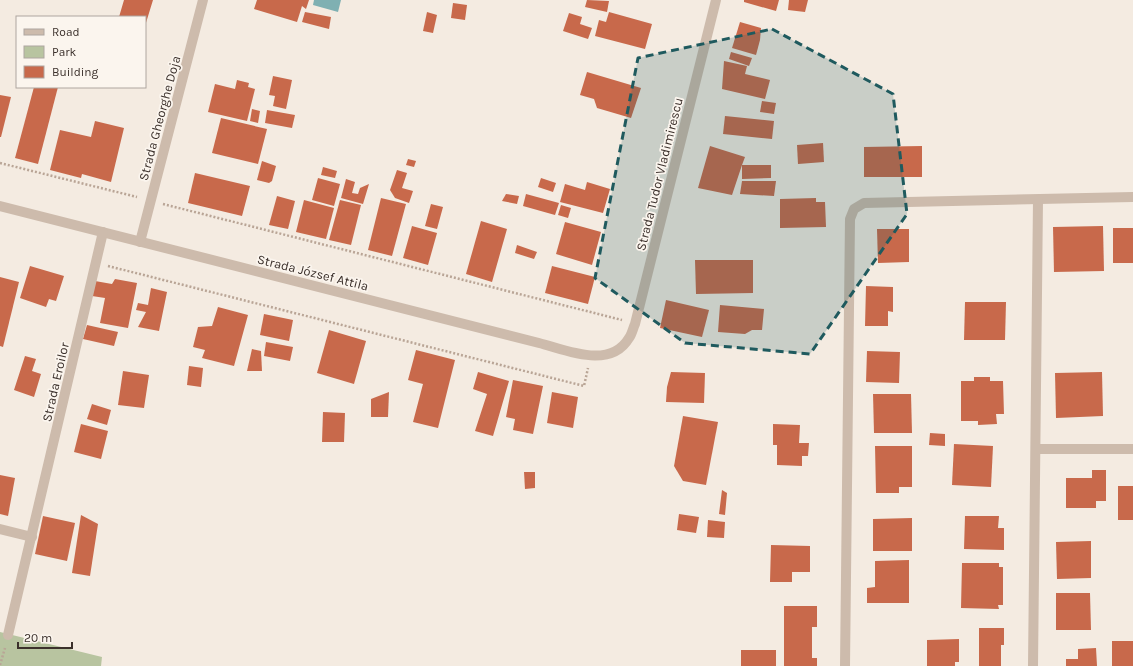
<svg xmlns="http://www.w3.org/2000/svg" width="1133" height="666" viewBox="0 0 1133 666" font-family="Karla,sans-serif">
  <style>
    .green { fill: #b8c4a0 }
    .water { fill: #7fb0b2 }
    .building { fill: #c8694b }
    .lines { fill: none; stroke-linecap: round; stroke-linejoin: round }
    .path { stroke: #b9a596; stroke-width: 2.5; stroke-dasharray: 2 2; stroke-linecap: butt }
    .minor { stroke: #cdbbac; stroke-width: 10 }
    .marked { fill: #1f5a5e; fill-opacity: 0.2; stroke: #1f5a5e; stroke-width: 3; stroke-dasharray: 8 5; stroke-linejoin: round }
    .labels { text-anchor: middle; stroke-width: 3.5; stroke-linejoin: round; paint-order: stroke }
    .street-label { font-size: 13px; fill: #3b302b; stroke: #fbf5ee }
  </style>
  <rect width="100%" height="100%" fill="#f4ebe1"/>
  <polygon class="green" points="0,632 102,657 101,666 0,666"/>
  <polygon class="water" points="314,0 341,0 338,12 313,5"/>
  <g class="building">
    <polygon points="124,0 153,0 145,26 145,17 119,17"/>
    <polygon points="257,0 309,0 306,9 302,6 297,22 254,9"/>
    <polygon points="587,0 609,1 607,12 585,7"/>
    <polygon points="744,0 779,0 776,11 744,2"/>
    <polygon points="789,0 808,0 805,12 788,10"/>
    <polygon points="453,3 467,5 465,20 451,18"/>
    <polygon points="305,12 331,17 329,29 302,22"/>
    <polygon points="427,12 437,15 433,33 423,31"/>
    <polygon points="609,12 652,24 645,49 595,36 599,20 606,22"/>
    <polygon points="569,13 582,17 580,24 592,28 588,39 563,31"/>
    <polygon points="740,22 761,28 760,40 756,55 732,48"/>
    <polygon points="731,52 752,58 749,66 729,59"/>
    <polygon points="724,61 747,66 745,74 770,80 765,99 722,89"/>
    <polygon points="587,72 641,88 631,118 597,108 594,99 580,95"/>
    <polygon points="273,76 292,80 286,109 273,106 275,96 269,95"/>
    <polygon points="237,80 249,83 248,87 255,89 247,121 208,112 215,84 235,89"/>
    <polygon points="34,87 58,87 38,164 15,158"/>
    <polygon points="0,95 11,97 1,137 0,137"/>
    <polygon points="762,101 776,103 774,114 760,112"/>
    <polygon points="252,109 260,111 258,123 250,121"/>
    <polygon points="267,110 295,115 292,128 265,123"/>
    <polygon points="725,116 774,121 772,139 723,134"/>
    <polygon points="221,118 267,129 258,164 212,153"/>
    <polygon points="95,121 124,128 111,182 82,174 81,178 50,170 60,130 91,137"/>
    <polygon points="823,143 824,162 798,164 797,145"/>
    <polygon points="710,146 745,157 742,165 771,165 771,178 742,179 742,165 732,195 698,188"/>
    <polygon points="922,146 922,177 864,177 864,147"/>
    <polygon points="408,159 416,161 414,167 406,165"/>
    <polygon points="262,161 276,166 272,181 269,183 257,180"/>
    <polygon points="323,167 337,171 335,178 321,175"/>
    <polygon points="397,170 407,173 402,188 413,191 409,203 395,198 390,190"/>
    <polygon points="195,173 250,186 242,216 188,203"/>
    <polygon points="318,178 340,184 334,206 312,200"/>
    <polygon points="541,178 556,183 553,192 538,187"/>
    <polygon points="346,179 355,182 352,193 358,194 360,188 369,184 363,204 341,198"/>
    <polygon points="742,181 776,181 774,196 740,194"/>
    <polygon points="587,182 610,189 603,213 560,202 565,184 585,190"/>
    <polygon points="506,194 519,196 517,204 502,201"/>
    <polygon points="526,194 559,203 555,215 523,206"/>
    <polygon points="277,196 295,201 288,229 269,225"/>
    <polygon points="381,198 406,204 392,256 368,250"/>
    <polygon points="816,198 816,202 825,202 826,227 780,228 780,199"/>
    <polygon points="304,200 334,208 326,239 296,232"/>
    <polygon points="340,200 361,205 351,245 329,240"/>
    <polygon points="431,204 443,207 437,229 425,226"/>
    <polygon points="561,205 571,208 568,218 558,215"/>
    <polygon points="481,221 507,229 492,282 466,274"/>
    <polygon points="565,222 601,232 592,265 556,254"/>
    <polygon points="412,226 437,233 428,265 403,258"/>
    <polygon points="1103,226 1104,271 1054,272 1053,227"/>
    <rect x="1113" y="228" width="20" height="35"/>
    <polygon points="877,229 909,229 909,262 878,263"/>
    <polygon points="517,245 537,252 534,259 515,253"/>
    <polygon points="695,260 753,260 753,293 696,294"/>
    <polygon points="30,266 64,276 56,301 49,299 46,307 20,298"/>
    <polygon points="552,266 595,277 588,304 545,293"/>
    <polygon points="0,277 19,282 3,347 0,346"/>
    <polygon points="115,279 137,283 128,328 100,323 105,298 92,296 95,281 112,284"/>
    <polygon points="866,286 893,287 893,312 888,311 888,326 865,326"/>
    <polygon points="151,288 167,292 159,331 138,327 146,312 136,310 138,303 148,305"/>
    <polygon points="666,300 709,310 702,337 660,328"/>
    <polygon points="965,302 1006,302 1005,340 964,340"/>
    <polygon points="720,305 764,309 762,330 752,330 745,334 718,332"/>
    <polygon points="218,307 248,315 234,366 202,358 205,350 193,347 198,327 212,326"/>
    <polygon points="264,314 293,320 289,341 260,335"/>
    <polygon points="87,325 118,332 114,346 83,339"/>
    <polygon points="329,330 366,341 354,384 317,373"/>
    <polygon points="266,342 293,347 290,361 264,356"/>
    <polygon points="252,349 261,351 262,371 247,371"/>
    <polygon points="416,350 455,360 438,428 413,422 423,384 408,380"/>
    <polygon points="867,351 900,352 899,383 866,382"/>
    <polygon points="25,356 36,359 32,371 41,374 34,397 14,390"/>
    <polygon points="189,366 203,368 201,387 187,385"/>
    <polygon points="123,371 149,375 144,408 118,405"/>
    <polygon points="478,372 509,381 493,436 475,431 487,394 473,389"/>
    <polygon points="671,372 705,373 704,403 666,402 667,387"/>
    <polygon points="1102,372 1103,416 1056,418 1055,373"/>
    <polygon points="974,377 990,377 990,381 1003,381 1004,414 996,414 997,424 978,425 978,421 961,421 961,381 974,381"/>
    <polygon points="513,380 543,386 533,434 513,430 515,419 506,417"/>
    <polygon points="389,392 388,417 371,417 371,399"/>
    <polygon points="552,392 578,397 573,428 547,423"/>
    <polygon points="873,394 911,394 912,433 874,433"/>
    <polygon points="92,404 111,410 107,425 87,419"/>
    <polygon points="323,412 345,413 344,442 322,442"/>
    <polygon points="683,416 718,422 706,485 683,481 674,466"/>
    <polygon points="81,424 108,431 101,459 74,452"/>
    <polygon points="773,424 800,425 799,443 809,443 808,456 802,456 802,466 777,465 777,445 773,445"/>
    <polygon points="930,433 945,434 945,446 929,445"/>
    <polygon points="954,444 993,446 991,487 952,485"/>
    <polygon points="875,446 912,446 912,487 899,487 899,493 876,493"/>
    <polygon points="1092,470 1106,470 1106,501 1096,501 1096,508 1066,508 1066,478 1092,478"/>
    <polygon points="524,472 535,472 535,488 525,489"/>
    <polygon points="0,475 15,478 8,516 0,514"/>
    <rect x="1118" y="486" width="15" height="34"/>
    <polygon points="722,490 727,493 725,515 719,514"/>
    <polygon points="679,514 699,517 696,533 677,530"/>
    <polygon points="81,515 98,524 90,576 72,573"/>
    <polygon points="43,516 75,523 67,561 35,554"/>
    <polygon points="965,516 999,516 998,528 1004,528 1004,550 964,549"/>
    <polygon points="912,518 912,551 873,551 873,519"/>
    <polygon points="708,520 725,522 724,538 707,537"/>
    <polygon points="1091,541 1091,578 1057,579 1056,542"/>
    <polygon points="771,545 810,546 810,572 792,572 792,582 770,582"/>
    <polygon points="909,560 909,603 867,603 867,588 875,587 875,561"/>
    <polygon points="962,563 999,563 999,567 1003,567 1003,605 998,605 999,609 961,608"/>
    <polygon points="1056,593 1090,593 1091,630 1056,630"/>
    <polygon points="784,606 817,606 817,627 812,627 812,658 817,658 817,666 784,666"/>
    <polygon points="979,628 1004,628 1004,645 1001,645 1001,666 979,666"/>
    <polygon points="959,639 959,662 955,662 955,666 927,666 927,640"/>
    <rect x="1112" y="641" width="21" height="25"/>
    <polygon points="1096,648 1097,666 1066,666 1066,659 1078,659 1078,649"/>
    <rect x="741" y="650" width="35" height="16"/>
  </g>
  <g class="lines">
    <g class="path">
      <polyline points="0,163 137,197"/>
      <polyline points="163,204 622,320"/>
      <polyline points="108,266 584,386 588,368"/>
      <polyline points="0,665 5,648"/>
    </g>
    <g class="minor">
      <path d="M0 206 539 343C566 350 610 370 629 338 632 334 633 328 635 324L716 0"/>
      <polyline points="140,242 203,0"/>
      <polyline points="1036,449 1133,449"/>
      <polyline points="0,529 32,537"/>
      <polyline points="8,635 103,232"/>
      <polyline points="845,666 850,219 854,209 864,203 1133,197"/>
      <polyline points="1033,666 1038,200"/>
    </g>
  </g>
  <path class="marked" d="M772 29 893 94 907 214 810 354 685 343 595 278 638 58Z"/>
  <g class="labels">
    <g class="street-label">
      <text transform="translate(159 118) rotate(-75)" y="5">Strada Gheorghe Doja</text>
      <text transform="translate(659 174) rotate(-76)" y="5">Strada Tudor Vladimirescu</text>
      <text transform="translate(313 272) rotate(14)" y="5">Strada József Attila</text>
      <text transform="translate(55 382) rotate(-77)" y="5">Strada Eroilor</text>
    </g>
  </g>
  <rect x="16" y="16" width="130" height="72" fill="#fbf5ee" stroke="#aea6a0"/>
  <rect x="24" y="29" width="20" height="6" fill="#cdbbac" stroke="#aea6a0"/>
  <text x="52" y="36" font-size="12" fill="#3b302b">Road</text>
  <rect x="24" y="46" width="20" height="12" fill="#b8c4a0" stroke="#aea6a0"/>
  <text x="52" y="56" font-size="12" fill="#3b302b">Park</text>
  <rect x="24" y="66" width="20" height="12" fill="#c8694b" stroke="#aea6a0"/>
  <text x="52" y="76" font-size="12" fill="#3b302b">Building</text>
  <path d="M18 642v6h54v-6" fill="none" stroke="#3b302b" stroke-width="2"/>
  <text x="24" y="642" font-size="12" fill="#3b302b" stroke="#fbf5ee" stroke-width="3" paint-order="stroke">20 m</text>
</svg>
